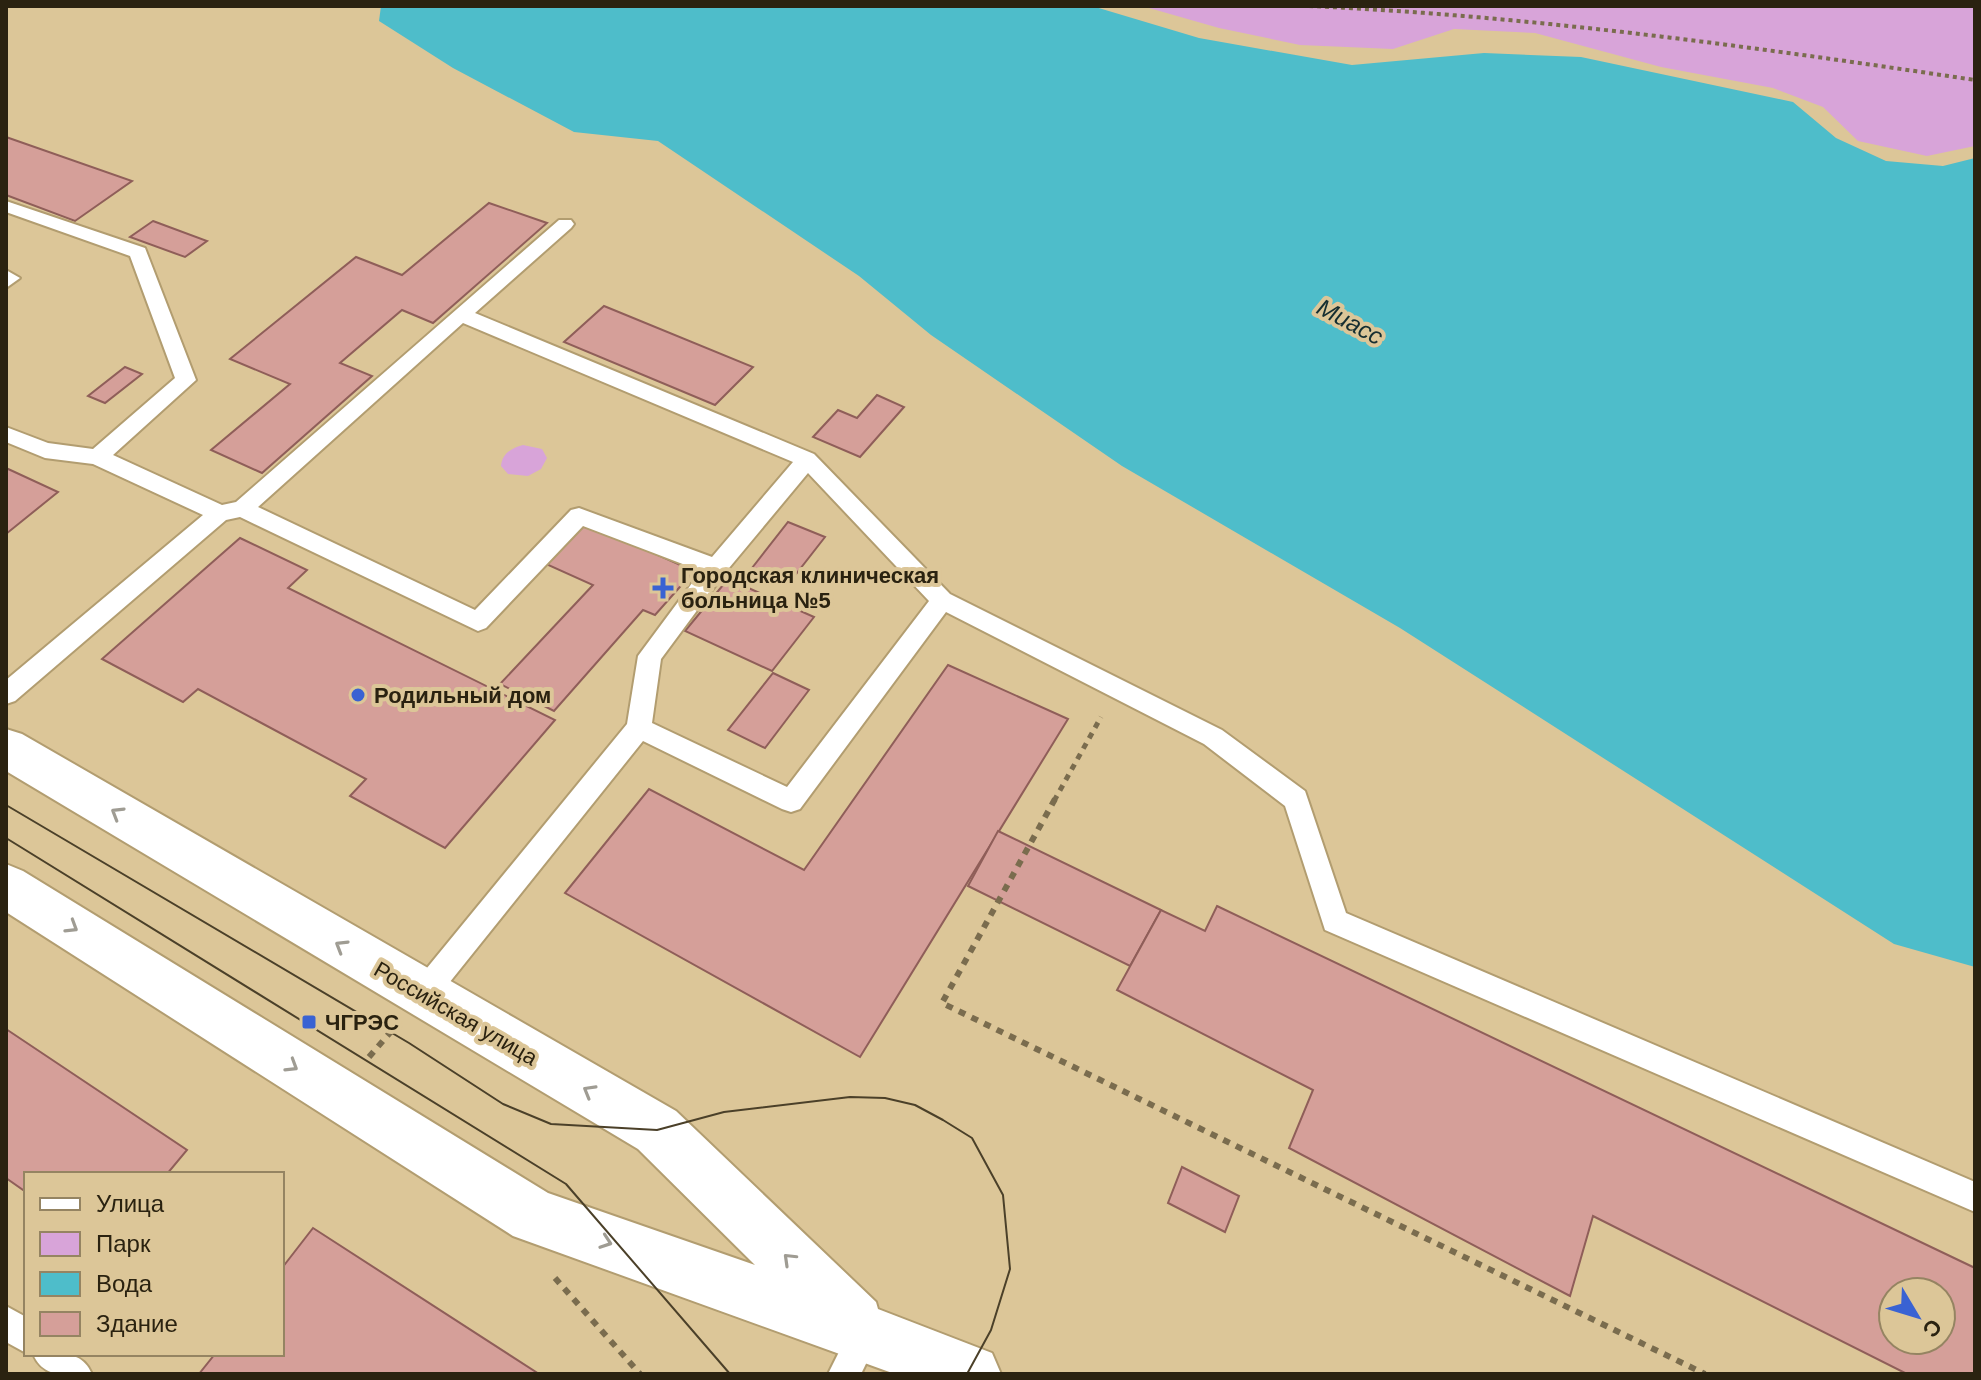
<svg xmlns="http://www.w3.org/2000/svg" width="1981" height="1380" viewBox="0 0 1981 1380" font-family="Arial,sans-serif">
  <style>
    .green { fill: #d8a4d9 }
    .water { fill: #4ebdca }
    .building { fill: #d59f99; stroke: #8f5e59; stroke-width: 2; fill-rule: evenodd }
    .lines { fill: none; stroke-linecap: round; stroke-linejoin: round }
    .lane-casing { stroke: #b29d70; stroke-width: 4 }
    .secondary-casing { stroke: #b29d70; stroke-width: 4 }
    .path-far2 { stroke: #7a6c4e; stroke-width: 4; stroke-dasharray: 4 4; stroke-linecap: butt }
    .path-far1 { stroke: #7a6c4e; stroke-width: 5; stroke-dasharray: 6 6; stroke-linecap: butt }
    .path { stroke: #7a6c4e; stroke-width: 6; stroke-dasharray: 7 7; stroke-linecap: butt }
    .lane { fill: #fff; fill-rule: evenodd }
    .secondary { fill: #fff; fill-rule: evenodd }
    .tram { stroke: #4b4029; stroke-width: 2 }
    .oneway { stroke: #9f9c93 }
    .poi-dot { fill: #3962d3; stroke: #dcc698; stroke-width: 3 }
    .labels { text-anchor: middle; stroke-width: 8; stroke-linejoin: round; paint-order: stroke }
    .poi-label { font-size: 22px; font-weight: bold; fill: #2a2210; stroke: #dcc698; text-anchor: start }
    .street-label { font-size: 22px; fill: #2a2210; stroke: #dcc698 }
    .water-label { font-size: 24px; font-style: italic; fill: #152e31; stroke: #dcc698 }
  </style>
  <rect width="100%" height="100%" fill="#dcc698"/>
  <g class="green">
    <polygon points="1142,6 1975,6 1975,146 1927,156 1858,141 1823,107 1773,88 1661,67 1535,33 1454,29 1393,49 1300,45 1219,28"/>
    <path d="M523 445 542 449 547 458 541 469 528 476 508 474 501 466C502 453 512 448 523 445Z"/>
  </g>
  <polygon class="water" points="381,6 1092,6 1199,38 1352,65 1484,53 1581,57 1793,102 1836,138 1886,161 1943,166 1975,158 1975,967 1894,944 1400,628 1122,466 931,335 859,276 658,141 574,132 453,68 379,21"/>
  <g class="building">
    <polygon points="6,137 132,181 75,221 6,195"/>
    <polygon points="489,203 547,223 433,323 402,310 340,363 372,376 262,473 211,450 290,384 230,359 356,257 402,275"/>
    <polygon points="153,221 207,241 185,257 130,237"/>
    <polygon points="604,306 753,367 715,405 564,342"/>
    <polygon points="125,367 142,374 105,403 88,396"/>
    <polygon points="877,395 904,407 860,457 813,437 838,410 857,418"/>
    <polygon points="6,468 58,492 6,534"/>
    <polygon points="788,522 825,537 789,583 752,568"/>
    <polygon points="586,523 694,571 655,615 643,610 554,711 500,684 593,585 546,564"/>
    <polygon points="240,538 307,570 288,588 555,720 445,848 350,796 366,779 198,689 183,702 102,659"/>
    <polygon points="728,579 814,617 772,671 685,631"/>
    <polygon points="948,665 1068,719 860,1057 565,893 649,789 804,870"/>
    <polygon points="773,673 809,690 765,748 728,730"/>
    <polygon points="998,831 1161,910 1130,966 968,886"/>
    <path d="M1217 906 1975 1268V1374H1907L1593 1216 1570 1296 1289 1148 1313 1090 1117 990 1161 910 1205 931ZM1893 1292H1941V1340H1893Z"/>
    <polygon points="6,1029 187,1150 167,1174 26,1174 26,1192 6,1178"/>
    <polygon points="1182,1167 1239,1196 1225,1232 1168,1203"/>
    <polygon points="313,1228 539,1374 199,1374 215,1354 282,1354 282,1268"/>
  </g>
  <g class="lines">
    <defs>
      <g id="lane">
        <path d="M6 201 145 248 196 380 113 455 222 505 236 502 559 220H571L574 224 571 228 475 313 814 454 950 594 1222 730 1305 791 1346 913 1975 1182V1212L1325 930 1285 806 1204 744 946 612 800 809 791 812 782 809 643 741 433 1003 423 1007 413 1003 409 994 413 985 627 724 638 656 701 571 583 526 486 628 478 631 240 517 226 520 15 701 6 704V680L203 515 93 464 45 458 6 442V427L48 443 93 449 175 378 130 256 6 212ZM463 323 793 462 712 557 579 508 571 510 475 610 258 507ZM808 473 929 601 787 787 652 723 661 659 724 574Z"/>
        <polygon points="6,270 20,278 6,288"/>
        <polygon points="6,1306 26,1317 26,1353 6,1342"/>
        <polygon points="865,1317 876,1322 881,1333 861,1374 828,1374 854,1322"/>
        <path d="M33 1354C57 1354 81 1348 92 1374 68 1374 44 1380 33 1354Z"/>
      </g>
      <polygon id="secondary" points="6,729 22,734 676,1111 876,1302 878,1309 992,1353 1001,1374 895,1374 513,1236 6,912 6,864 23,871 548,1193 755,1265 638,1149 6,771"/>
    </defs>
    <use href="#lane" class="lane-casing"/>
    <use href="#secondary" class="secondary-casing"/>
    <path class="path-far2" d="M1309 6C1533 16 1754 47 1975 80"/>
    <polyline class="path-far1" points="1054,801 1101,717"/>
    <g class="path">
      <polyline points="1055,799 942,1003 1705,1374"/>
      <polyline points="369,1057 394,1028"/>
      <polyline points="555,1278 640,1374"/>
    </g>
    <use href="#lane" class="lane"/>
    <use href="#secondary" class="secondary"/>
    <g class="tram">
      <polyline points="6,805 409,1043 503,1104 551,1124 657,1130 724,1112 850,1097 885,1098 915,1105 943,1120 972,1138 1003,1195 1010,1269 991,1330 967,1374"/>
      <polyline points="6,838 566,1184 730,1374"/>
    </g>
  </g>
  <defs><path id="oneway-chevron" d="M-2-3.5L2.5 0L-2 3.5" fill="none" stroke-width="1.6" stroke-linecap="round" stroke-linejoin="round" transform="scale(2)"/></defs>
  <g class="oneway">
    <use href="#oneway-chevron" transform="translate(117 813) rotate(-149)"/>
    <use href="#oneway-chevron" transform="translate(72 927) rotate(32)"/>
    <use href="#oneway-chevron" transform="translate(341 946) rotate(-149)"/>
    <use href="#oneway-chevron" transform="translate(292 1066) rotate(32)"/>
    <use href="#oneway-chevron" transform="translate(589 1091) rotate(-150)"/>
    <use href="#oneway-chevron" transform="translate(606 1242) rotate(19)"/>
    <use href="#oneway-chevron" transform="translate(789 1259) rotate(-136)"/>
  </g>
  <g class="poi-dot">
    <path d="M659 576h8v8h8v8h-8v8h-8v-8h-8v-8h8z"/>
    <circle cx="358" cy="695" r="8"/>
    <rect x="301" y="1014" width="16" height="16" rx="4"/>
  </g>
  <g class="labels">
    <g class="poi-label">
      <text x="681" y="583">Городская клиническая<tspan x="681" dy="25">больница №5</tspan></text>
      <text x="374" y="703">Родильный дом</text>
      <text x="325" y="1030">ЧГРЭС</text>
    </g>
    <g class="street-label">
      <text transform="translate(456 1013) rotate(30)" y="8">Российская улица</text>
    </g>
    <g class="water-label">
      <text transform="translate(1350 322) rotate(28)" y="8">Миасс</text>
    </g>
  </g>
  <rect width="1981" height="1380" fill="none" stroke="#2a2210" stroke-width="16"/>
  <rect x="24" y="1172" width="260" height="184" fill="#dcc698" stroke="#958462" stroke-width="2"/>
  <rect x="40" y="1198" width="40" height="12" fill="#ffffff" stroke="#958462" stroke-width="2"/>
  <text x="96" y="1212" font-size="24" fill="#2a2210">Улица</text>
  <rect x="40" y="1232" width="40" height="24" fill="#d8a4d9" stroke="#958462" stroke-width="2"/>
  <text x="96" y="1252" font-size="24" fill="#2a2210">Парк</text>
  <rect x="40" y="1272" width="40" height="24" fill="#4ebdca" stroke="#958462" stroke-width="2"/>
  <text x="96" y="1292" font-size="24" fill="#2a2210">Вода</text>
  <rect x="40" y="1312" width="40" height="24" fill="#d59f99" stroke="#958462" stroke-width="2"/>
  <text x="96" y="1332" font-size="24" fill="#2a2210">Здание</text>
  <g transform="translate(1917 1316) rotate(128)"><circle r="38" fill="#dcc698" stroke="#958462" stroke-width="2"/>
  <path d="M0-6L14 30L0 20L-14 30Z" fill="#3962d3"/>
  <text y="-12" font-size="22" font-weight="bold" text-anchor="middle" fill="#2a2210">С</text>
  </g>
</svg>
